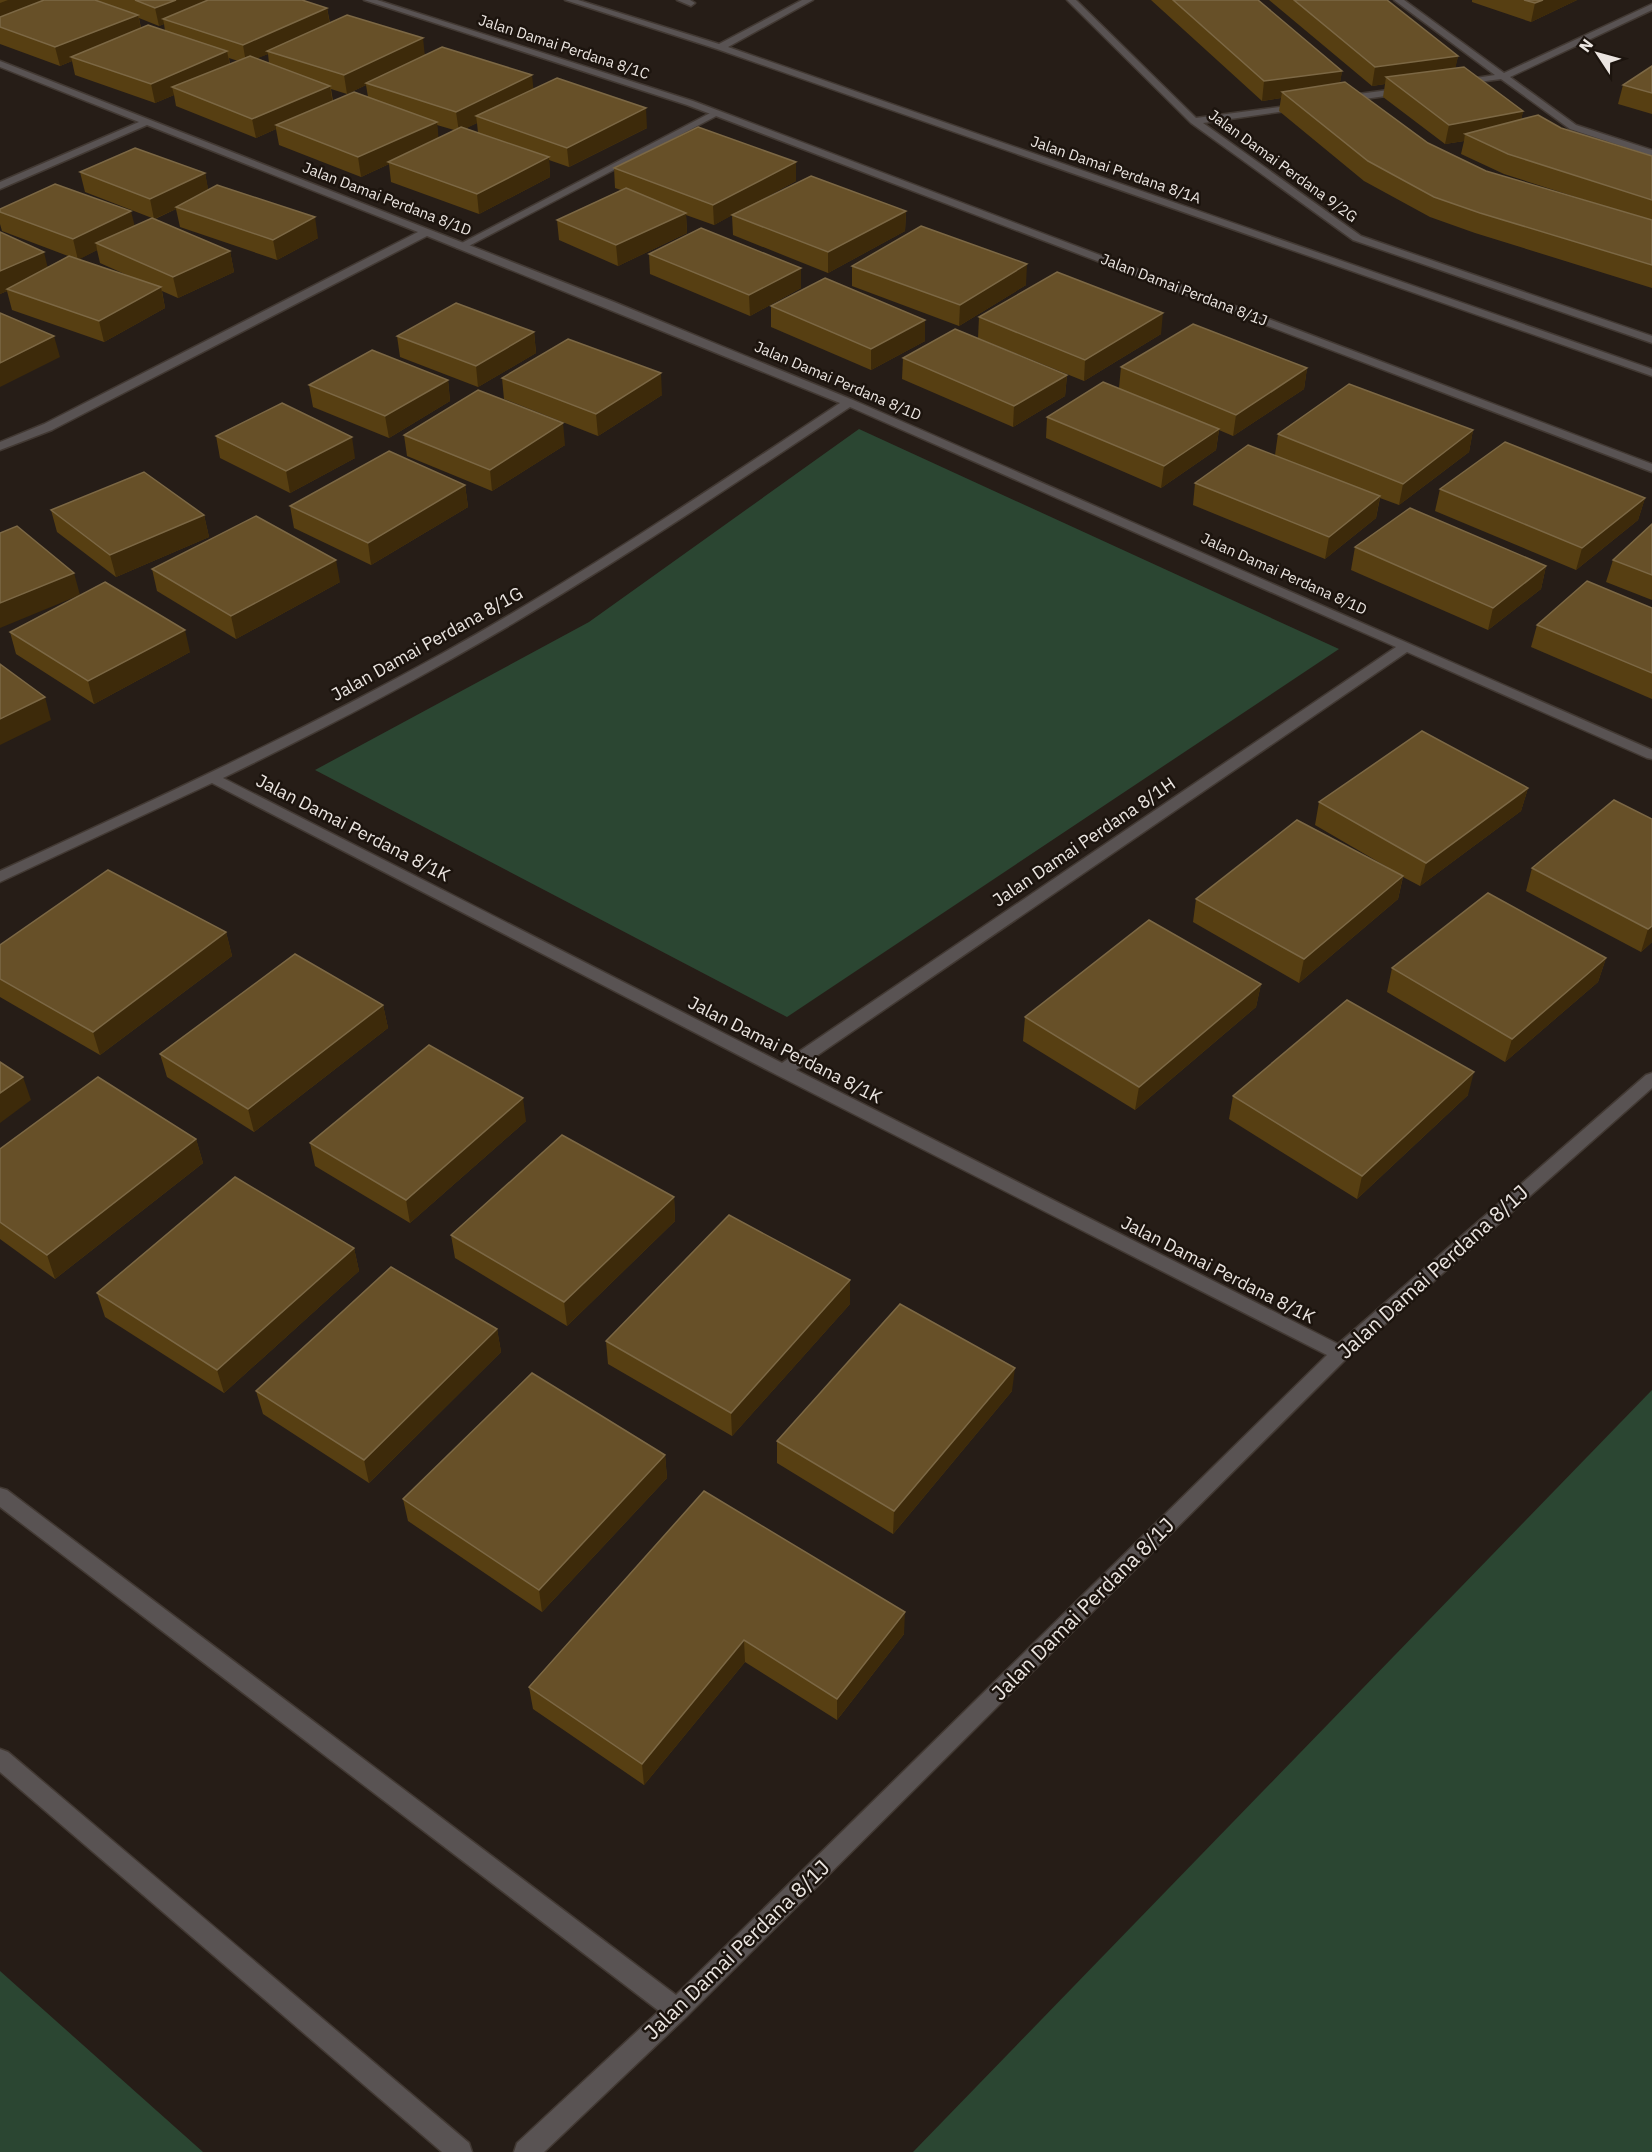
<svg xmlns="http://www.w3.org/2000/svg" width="1652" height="2152" viewBox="0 0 1652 2152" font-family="'IBM Plex Sans',sans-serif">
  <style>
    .green { fill: #2b4632 }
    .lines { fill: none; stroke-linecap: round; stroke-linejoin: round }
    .service-casing { stroke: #423933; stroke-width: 3 }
    .minor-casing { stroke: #423933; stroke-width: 3 }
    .service { fill: #595353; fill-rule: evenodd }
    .minor { fill: #595353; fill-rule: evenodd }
    .wall { fill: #573f12; fill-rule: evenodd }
    .shaded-wall { fill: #3d2a0a }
    .building { fill: #675028; stroke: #7c6845; stroke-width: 1.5 }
    .labels { text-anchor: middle; stroke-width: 5; stroke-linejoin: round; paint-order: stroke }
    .far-street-label { font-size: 15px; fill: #ebe5e1; stroke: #1c140e }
    .street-label { font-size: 18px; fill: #ebe5e1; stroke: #1c140e }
    .near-street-label { font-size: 21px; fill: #ebe5e1; stroke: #1c140e }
  </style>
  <rect width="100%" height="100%" fill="#261d17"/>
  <g class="green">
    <polygon points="859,429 1339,649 787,1017 315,770 589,622"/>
    <polygon points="1652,1390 1652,2152 913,2152"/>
    <polygon points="0,1971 203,2152 0,2152"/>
  </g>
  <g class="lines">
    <defs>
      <polygon id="service" points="714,111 722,113 465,248 457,248 456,246"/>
      <g id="minor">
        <polygon points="364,0 377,0 693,101 1652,464 1652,472 687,105"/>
        <polygon points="565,0 578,0 719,44 802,0 813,0 728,47 1652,369 1652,376 717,49"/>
        <polygon points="677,0 690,0 695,3 691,6"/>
        <polygon points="1067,0 1076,0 1196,118 1303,104 1305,106 1300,109 1203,123 1361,236 1652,336 1652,343 1353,240 1191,123"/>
        <polygon points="1394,0 1404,0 1504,73 1652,4 1652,10 1510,77 1576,125 1652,150 1652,156 1570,129 1501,79 1456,85 1456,81 1495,75"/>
        <path d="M0 61 614 302 853 400 1652 750V759L1647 758 1407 652 796 1070 1338 1344 1646 1075 1652 1073V1088L1347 1358 685 2018 544 2152H514L517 2143 659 2011 0 1507V1488L7 1490 676 1995 1327 1355 777 1075 212 783 0 882V871C150 802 299 733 443 653 580 577 710 489 840 403L427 236 52 430 0 450V442L44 424 418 232 147 125 0 189V182L139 122 0 67ZM850 407 1396 647 782 1063 223 778C323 729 421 678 517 621 630 554 740 480 850 407Z"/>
        <polygon points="1404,88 1409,91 1407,93 1343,102 1338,99 1343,96"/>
        <polygon points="0,1749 8,1752 469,2143 472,2152 442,2152 0,1772"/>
      </g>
    </defs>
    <use href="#service" class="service-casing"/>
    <use href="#minor" class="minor-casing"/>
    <use href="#service" class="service"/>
    <use href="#minor" class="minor"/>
  </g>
  <g class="wall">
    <path d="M0 0H302L327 8 330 23 647 128 569 167 549 160 550 177 479 214 391 182 389 164 361 177 279 145 276 129 256 138 176 106 174 95 155 103 75 75 72 61 60 66 0 44ZM139 18 159 26 164 24 165 31 141 28ZM268 54 269 63 257 58ZM229 58 238 61 230 64ZM366 85 368 97 333 101 331 89 347 94ZM477 123 478 133 466 128ZM437 125 454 130 438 138Z"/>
    <polygon points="1151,0 1258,0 1342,71 1340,82 1428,143 1486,171 1585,200 1504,174 1461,154 1464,141 1445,144 1383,97 1385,84 1372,86 1269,0 1387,0 1458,56 1455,68 1523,111 1521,120 1561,128 1652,156 1652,288 1475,233 1430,217 1364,181 1279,111 1281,98 1262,101"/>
    <polygon points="1472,0 1577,0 1531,22 1472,2"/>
    <polygon points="1652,66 1652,114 1618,104 1623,85"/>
    <polygon points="614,168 796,181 742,210 906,211 905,231 828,273 733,235 732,215 714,225 686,215 687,233 618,266 559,240 557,220 621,190 615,188"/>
    <path d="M80 172 205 173 208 190 318 238 277 260 180 227 176 209 155 219 230 251 234 272 178 298 162 291 165 308 104 342 12 310 7 291 0 294V232L48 267 68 256 2 231 0 224V209L134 226 152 218 85 192ZM97 250 100 263 129 276 79 259Z"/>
    <polygon points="649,254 801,268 801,288 750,316 650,274"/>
    <polygon points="852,266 1026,285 959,326 852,286"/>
    <polygon points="771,306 925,341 871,370 771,327"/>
    <polygon points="979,317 1161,334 1084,381 978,338"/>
    <polygon points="534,332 536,353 478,387 400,357 397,336"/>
    <polygon points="903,358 1067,375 1065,396 1013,427 902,379"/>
    <polygon points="1121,367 1307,368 1304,389 1233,436 1219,430 1216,450 1161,488 1046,438 1047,417 1119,388"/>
    <polygon points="502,378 662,395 598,436 504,399"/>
    <polygon points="448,380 450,401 389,438 313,407 309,385"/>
    <polygon points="1473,430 1469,452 1399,505 1380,498 1376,518 1325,559 1193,505 1195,483 1275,455 1278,434"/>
    <polygon points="404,435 565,445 492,491 407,456"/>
    <polygon points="216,436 355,458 290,493 220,458"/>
    <polygon points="465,485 468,507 371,565 294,528 290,506"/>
    <polygon points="1440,489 1645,498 1638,520 1576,570 1435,511"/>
    <polygon points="51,510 204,515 209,537 116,577 57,532"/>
    <polygon points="1652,524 1652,600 1606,582 1613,560"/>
    <polygon points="1355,547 1546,566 1541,589 1488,630 1351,570"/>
    <polygon points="152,569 340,582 236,639 157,591"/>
    <polygon points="79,596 80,595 190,652 94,704 16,654 10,632"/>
    <polygon points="1652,608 1652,699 1531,647 1537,625"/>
    <polygon points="1528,788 1521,811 1420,886 1403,877 1398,899 1299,983 1193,922 1196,899 1387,867 1315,825 1319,802"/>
    <polygon points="1614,800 1652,942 1641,952 1526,891 1532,868"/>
    <polygon points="226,932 232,956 100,1055 0,997 0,945"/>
    <polygon points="1606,958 1598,982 1505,1062 1387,992 1392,968"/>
    <polygon points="1261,984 1256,1007 1135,1110 1023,1041 1025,1017"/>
    <polygon points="383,1005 388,1028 254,1132 167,1077 160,1054"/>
    <polygon points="1468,1095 1357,1199 1229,1119 1233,1096"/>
    <polygon points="526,1121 410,1223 315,1166 310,1143"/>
    <polygon points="196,1139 203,1163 55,1279 0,1239 0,1149"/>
    <polygon points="674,1197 675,1221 567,1326 455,1258 451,1235"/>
    <polygon points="354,1248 359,1271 224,1393 105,1317 97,1293"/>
    <polygon points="850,1304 732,1436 608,1364 606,1341"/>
    <polygon points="497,1329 501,1352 369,1483 263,1414 256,1391"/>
    <polygon points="1012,1391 893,1534 777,1463 777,1441"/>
    <polygon points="665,1455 667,1478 542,1612 408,1521 403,1499"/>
    <polygon points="704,1491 904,1634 837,1720 745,1662 644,1785 533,1709 529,1687"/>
  </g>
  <g class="shaded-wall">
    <polygon points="8,0 58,0 0,23 0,3"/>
    <polygon points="176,0 229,0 163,19 164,24 159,26 155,8"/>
    <polygon points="1543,0 1577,0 1531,22 1535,3"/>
    <polygon points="327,8 330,26 267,51 268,54 246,63 243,45"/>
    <polygon points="138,15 142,33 71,57 72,61 60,66 55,47"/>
    <polygon points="423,38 425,57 366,83 366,85 347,94 344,75"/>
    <polygon points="227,51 231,70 172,87 174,95 155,103 151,84"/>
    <polygon points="1458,56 1454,75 1386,77 1385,84 1372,86 1375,67"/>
    <polygon points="1342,71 1339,90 1282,92 1281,98 1262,101 1264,81"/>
    <polygon points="532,75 534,94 476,116 477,123 459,132 456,112"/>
    <polygon points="330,86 333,105 276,125 276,129 256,138 252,119"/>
    <polygon points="646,108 647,128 569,167 567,148"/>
    <polygon points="1523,111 1519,130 1465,134 1464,141 1445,144 1449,125"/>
    <polygon points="437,122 439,142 388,162 389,164 361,177 358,157"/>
    <polygon points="549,157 550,177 479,214 477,194"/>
    <polygon points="796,162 796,181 714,225 713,205"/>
    <polygon points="205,173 209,193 176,207 176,209 154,219 150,199"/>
    <polygon points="131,211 136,231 96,243 97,250 78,260 73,239"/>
    <polygon points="906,211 905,231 828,273 828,252"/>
    <polygon points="686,213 687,233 618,266 616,245"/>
    <polygon points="315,217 318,238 277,260 273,240"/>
    <polygon points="230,251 234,272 178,298 173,277"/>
    <polygon points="44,252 49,273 7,289 7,291 0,294 0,271"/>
    <polygon points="1027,264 1026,285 959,326 960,305"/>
    <polygon points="801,268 801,288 750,316 749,295"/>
    <polygon points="161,287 165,308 104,342 99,321"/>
    <polygon points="1163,313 1161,334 1084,381 1085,360"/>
    <polygon points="925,320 925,341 871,370 871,349"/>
    <polygon points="534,332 536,353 478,387 476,366"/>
    <polygon points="54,336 60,357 0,387 0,363"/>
    <polygon points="1307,368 1304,389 1233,436 1236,415"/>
    <polygon points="661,373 662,395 598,436 596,414"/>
    <polygon points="1067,375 1065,396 1013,427 1014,406"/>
    <polygon points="448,380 450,401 389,438 385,416"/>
    <polygon points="563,423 565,445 492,491 490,470"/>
    <polygon points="1219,429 1216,450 1161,488 1164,466"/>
    <polygon points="1473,430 1469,452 1399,505 1403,484"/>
    <polygon points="352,437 355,458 290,493 286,471"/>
    <polygon points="465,485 468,507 371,565 368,543"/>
    <polygon points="1380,496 1376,518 1325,559 1329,537"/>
    <polygon points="1645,498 1638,520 1576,570 1582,548"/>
    <polygon points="204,515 209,537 116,577 110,555"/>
    <polygon points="336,560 340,582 236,639 231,616"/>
    <polygon points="1546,566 1541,589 1488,630 1493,608"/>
    <polygon points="74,573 80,595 0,628 0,603"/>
    <polygon points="185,630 190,652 94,704 88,681"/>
    <polygon points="45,697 51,720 0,745 0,719"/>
    <polygon points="1528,788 1521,811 1420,886 1426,863"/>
    <polygon points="1403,876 1398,899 1299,983 1304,959"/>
    <polygon points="1652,926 1652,942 1641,952 1648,929"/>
    <polygon points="226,932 232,956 100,1055 93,1032"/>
    <polygon points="1606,958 1598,982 1505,1062 1512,1039"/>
    <polygon points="1261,984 1256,1007 1135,1110 1139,1087"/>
    <polygon points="383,1005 388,1028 254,1132 248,1109"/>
    <polygon points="1474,1072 1468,1095 1357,1199 1362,1176"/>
    <polygon points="23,1077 31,1100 0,1123 0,1093"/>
    <polygon points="523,1098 526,1121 410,1223 406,1200"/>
    <polygon points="196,1139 203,1163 55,1279 47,1255"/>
    <polygon points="674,1197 675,1221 567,1326 564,1302"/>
    <polygon points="354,1248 359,1271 224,1393 217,1370"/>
    <polygon points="850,1280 850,1304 732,1436 731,1413"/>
    <polygon points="497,1329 501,1352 369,1483 364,1460"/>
    <polygon points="1015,1368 1012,1391 893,1534 894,1511"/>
    <polygon points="665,1455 667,1478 542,1612 539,1590"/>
    <polygon points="905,1612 904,1634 837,1720 837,1699"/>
    <polygon points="744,1640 745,1662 644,1785 642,1764"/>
  </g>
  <g class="building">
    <polygon points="44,0 95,0 138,15 55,47 0,27 0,17"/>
    <polygon points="135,0 176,0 155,8"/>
    <polygon points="208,0 302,0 327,8 243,45 163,19"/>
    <polygon points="1173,0 1258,0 1342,71 1264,81"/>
    <polygon points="1294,0 1387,0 1458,56 1375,67"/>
    <polygon points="1524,0 1543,0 1535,3"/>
    <polygon points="347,15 423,38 344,75 267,51"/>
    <polygon points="148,25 227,51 151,84 71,57"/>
    <polygon points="442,47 532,75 456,112 366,83"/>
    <polygon points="250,56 330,86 252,119 172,87"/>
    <polygon points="1652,66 1652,93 1623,85"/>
    <polygon points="1464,67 1523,111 1449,125 1386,77"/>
    <polygon points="557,78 646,108 567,148 476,116"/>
    <polygon points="1345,82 1428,143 1486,171 1652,220 1652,265 1480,213 1434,197 1368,161 1282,92"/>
    <polygon points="354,92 437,122 358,157 276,125"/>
    <polygon points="1538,115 1561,128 1652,156 1652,200 1508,154 1465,134"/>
    <polygon points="461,127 549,157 477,194 388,162"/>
    <polygon points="698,127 796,162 713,205 614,168"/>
    <polygon points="135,148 205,173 150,199 80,172"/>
    <polygon points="811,176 906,211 828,252 732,215"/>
    <polygon points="55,184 131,211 73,239 0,212 0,209"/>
    <polygon points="217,185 315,217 273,240 176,207"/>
    <polygon points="626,188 686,213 616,245 557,220"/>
    <polygon points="152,218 230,251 173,277 96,243"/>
    <polygon points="921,226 1027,264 960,305 852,266"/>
    <polygon points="701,228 801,268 749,295 649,254"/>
    <polygon points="0,232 44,252 0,271"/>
    <polygon points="69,256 161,287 99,321 7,289"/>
    <polygon points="1057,272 1163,313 1085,360 979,317"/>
    <polygon points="825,278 925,320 871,349 771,306"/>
    <polygon points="456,303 534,332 476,366 397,336"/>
    <polygon points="0,313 54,336 0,363"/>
    <polygon points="1193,324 1307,368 1236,415 1121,367"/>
    <polygon points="955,329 1067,375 1014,406 903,358"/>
    <polygon points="568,339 661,373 596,414 502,378"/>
    <polygon points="372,350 448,380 385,416 309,385"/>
    <polygon points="1103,382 1219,429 1164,466 1047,417"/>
    <polygon points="1349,384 1473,430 1403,484 1278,434"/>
    <polygon points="478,390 563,423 490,470 404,435"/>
    <polygon points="282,403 352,437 286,471 216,436"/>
    <polygon points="1505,442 1645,498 1582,548 1440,489"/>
    <polygon points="1248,445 1380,496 1329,537 1195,483"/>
    <polygon points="389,451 465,485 368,543 290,506"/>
    <polygon points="144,472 204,515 110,555 51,510"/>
    <polygon points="1410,508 1546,566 1493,608 1355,547"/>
    <polygon points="256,516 336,560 231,616 152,569"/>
    <polygon points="1652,524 1652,575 1613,560"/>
    <polygon points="17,526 74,573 0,603 0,533"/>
    <polygon points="1587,581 1652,608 1652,673 1537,625"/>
    <polygon points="105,582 185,630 88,681 10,632"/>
    <polygon points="0,664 45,697 0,719"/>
    <polygon points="1422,731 1528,788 1426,863 1319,802"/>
    <polygon points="1614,800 1652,819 1652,926 1648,929 1532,868"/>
    <polygon points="1297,820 1403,876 1304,959 1196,899"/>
    <polygon points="108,870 226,932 93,1032 0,979 0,945"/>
    <polygon points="1488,893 1606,958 1512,1039 1392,968"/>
    <polygon points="1149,920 1261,984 1139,1087 1025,1017"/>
    <polygon points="295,954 383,1005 248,1109 160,1054"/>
    <polygon points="1347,1000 1474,1072 1362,1176 1233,1096"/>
    <polygon points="429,1045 523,1098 406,1200 310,1143"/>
    <polygon points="0,1062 23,1077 0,1093"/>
    <polygon points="98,1077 196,1139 47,1255 0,1222 0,1149"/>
    <polygon points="562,1135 674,1197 564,1302 451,1235"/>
    <polygon points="235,1177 354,1248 217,1370 97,1293"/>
    <polygon points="729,1215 850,1280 731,1413 606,1341"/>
    <polygon points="391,1267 497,1329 364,1460 256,1391"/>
    <polygon points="900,1304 1015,1368 894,1511 777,1441"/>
    <polygon points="532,1373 665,1455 539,1590 403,1499"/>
    <polygon points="704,1491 905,1612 837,1699 744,1640 642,1764 529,1687"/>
  </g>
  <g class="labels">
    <g class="far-street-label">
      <text transform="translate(564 47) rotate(18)" y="5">Jalan Damai Perdana 8/1C</text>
      <text transform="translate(1283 166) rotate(36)" y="5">Jalan Damai Perdana 9/2G</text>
      <text transform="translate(1116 170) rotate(19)" y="5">Jalan Damai Perdana 8/1A</text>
      <text transform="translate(387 199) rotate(21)" y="5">Jalan Damai Perdana 8/1D</text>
      <text transform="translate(1184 290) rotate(21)" y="5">Jalan Damai Perdana 8/1J</text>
      <text transform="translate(838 381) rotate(23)" y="5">Jalan Damai Perdana 8/1D</text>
      <text transform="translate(1284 574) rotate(24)" y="5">Jalan Damai Perdana 8/1D</text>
    </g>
    <g class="street-label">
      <text transform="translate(427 644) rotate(-29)" y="6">Jalan Damai Perdana 8/1G</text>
      <text transform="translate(353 828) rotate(27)" y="6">Jalan Damai Perdana 8/1K</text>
      <text transform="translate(1084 842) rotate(-34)" y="6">Jalan Damai Perdana 8/1H</text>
      <text transform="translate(785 1050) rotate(27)" y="6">Jalan Damai Perdana 8/1K</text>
      <text transform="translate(1218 1270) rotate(27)" y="6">Jalan Damai Perdana 8/1K</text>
    </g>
    <g class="near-street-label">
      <text transform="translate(1433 1272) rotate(-42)" y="7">Jalan Damai Perdana 8/1J</text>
      <text transform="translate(1083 1609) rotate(-45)" y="7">Jalan Damai Perdana 8/1J</text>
      <text transform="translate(737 1950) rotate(-44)" y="7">Jalan Damai Perdana 8/1J</text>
    </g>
  </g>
  <g transform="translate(1598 54) rotate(306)" stroke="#1c140e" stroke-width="4.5" paint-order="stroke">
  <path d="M0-4.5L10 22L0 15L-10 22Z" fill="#ebe5e1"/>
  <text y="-9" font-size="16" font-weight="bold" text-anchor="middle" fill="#ebe5e1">N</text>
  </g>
</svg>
